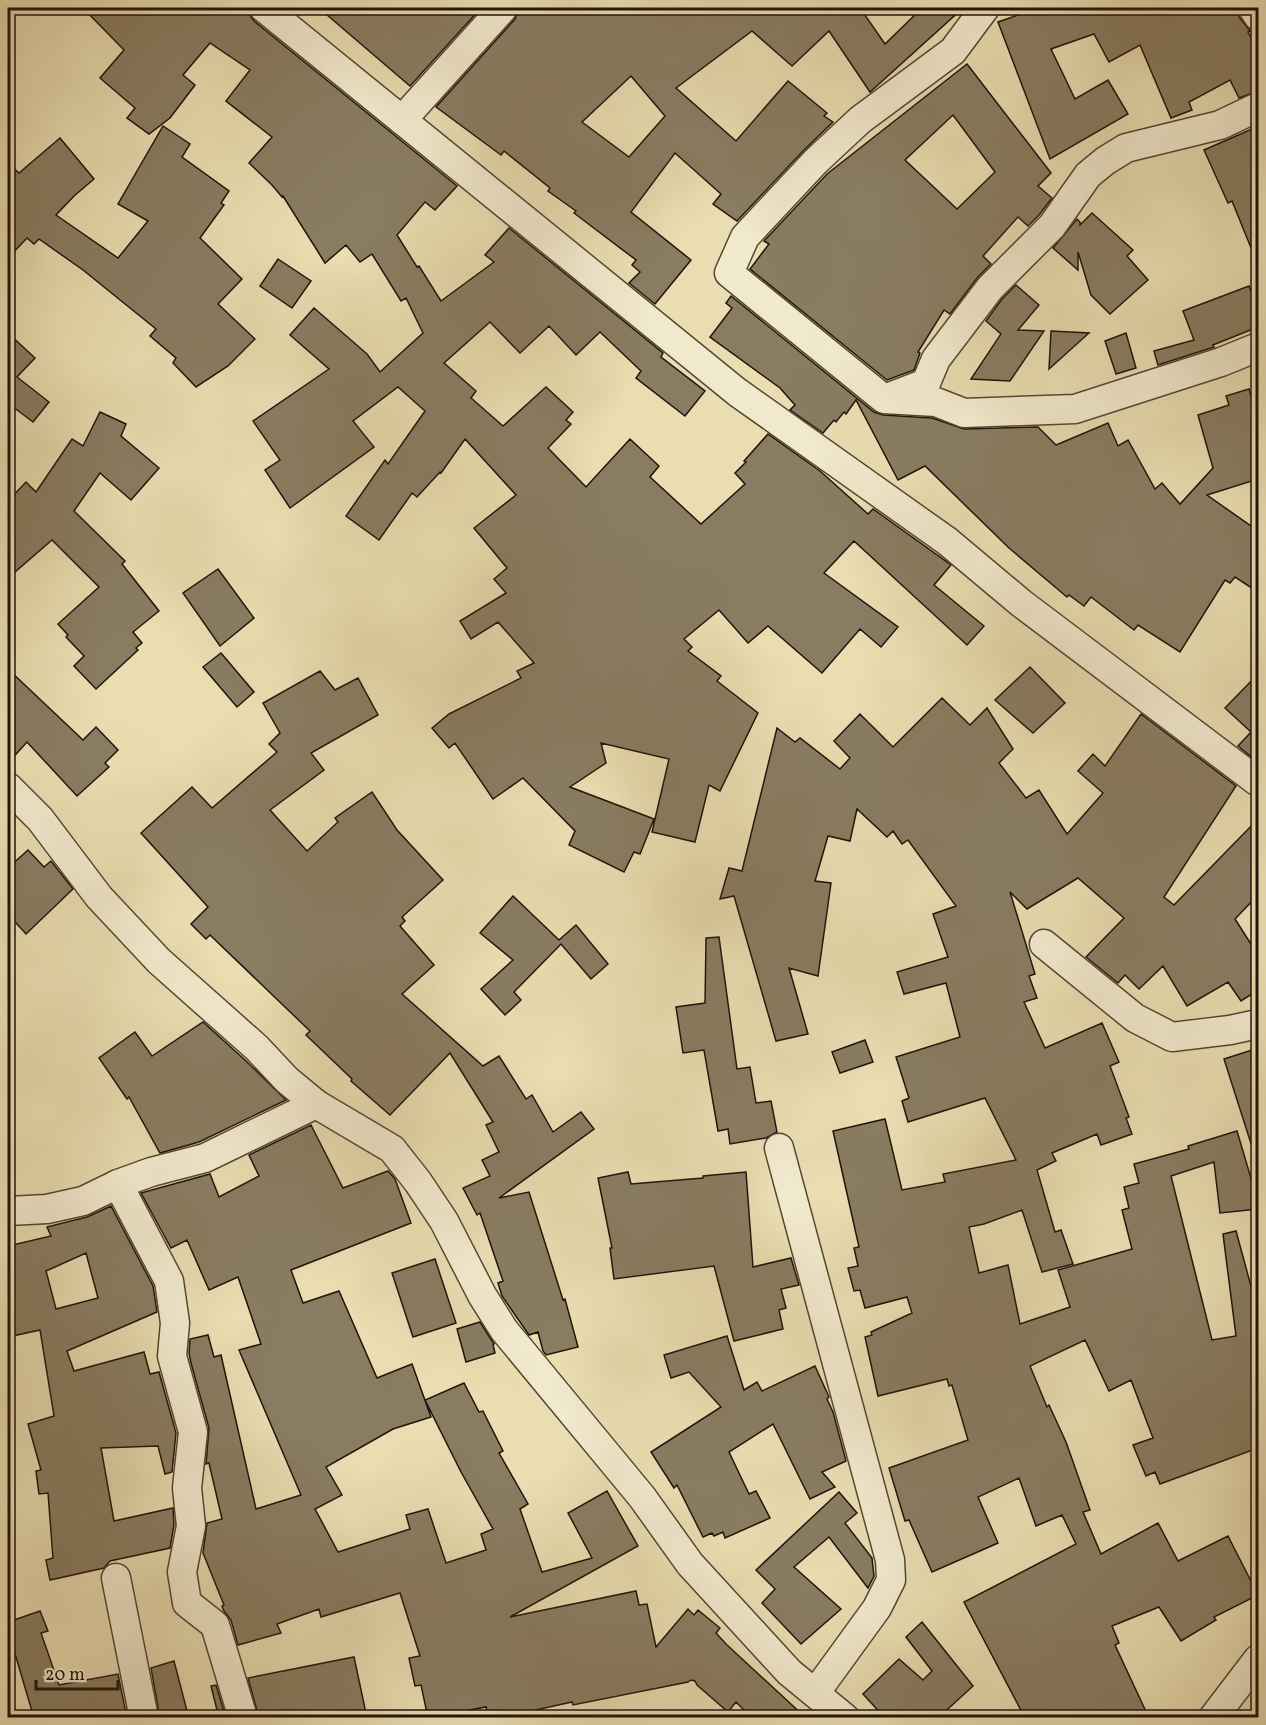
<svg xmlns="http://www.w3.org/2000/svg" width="1266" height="1725" viewBox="0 0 1266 1725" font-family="Vollkorn,serif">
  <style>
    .building { fill: #897c61; stroke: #21130b; stroke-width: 1.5; fill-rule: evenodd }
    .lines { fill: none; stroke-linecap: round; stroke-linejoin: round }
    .minor-casing { stroke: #534634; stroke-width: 31 }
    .minor { stroke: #f1e9cc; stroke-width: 28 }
  </style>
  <rect width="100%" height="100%" fill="#e9ddb1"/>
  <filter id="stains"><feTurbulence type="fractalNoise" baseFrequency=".00333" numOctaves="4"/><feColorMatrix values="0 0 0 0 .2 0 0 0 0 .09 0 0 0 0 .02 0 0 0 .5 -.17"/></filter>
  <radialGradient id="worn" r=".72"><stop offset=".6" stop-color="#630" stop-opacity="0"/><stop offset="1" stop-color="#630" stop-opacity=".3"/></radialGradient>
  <g class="building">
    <polygon points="83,8 248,8 249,14 254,21 457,186 435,210 425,202 397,235 417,267 419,266 441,301 494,262 485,255 509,228 663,353 661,357 705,391 685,416 636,378 641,371 600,332 576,355 549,326 520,353 490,322 444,363 476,391 471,398 503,426 546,387 573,412 566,420 571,424 548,448 586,487 630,439 659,466 650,477 701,524 745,484 735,473 746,462 744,461 768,434 820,471 868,514 873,509 951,565 934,585 984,626 967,645 854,541 824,573 898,627 881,647 860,629 822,673 768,626 748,643 719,610 684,639 692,647 688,651 721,676 717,681 758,713 720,791 709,785 695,842 652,832 669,759 601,743 606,763 570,787 654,819 640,854 634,852 624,872 569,845 575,831 523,778 493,799 455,743 449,748 432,728 449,714 521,678 517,671 534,663 498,622 471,639 460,621 506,593 494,579 507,568 474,528 516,495 465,439 441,473 440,472 417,497 412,493 379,540 346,516 385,460 388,464 425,411 398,387 353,421 374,447 290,508 265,470 280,460 253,421 329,369 290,335 314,308 367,354 380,372 423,333 406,298 401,301 372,254 360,262 346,245 325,263 283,196 282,197 272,185 249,163 272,137 226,101 250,70 210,43 183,75 195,85 170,118 149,134 127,118 135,108 100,78 124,50"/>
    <polygon points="319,8 481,8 410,86"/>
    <path d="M519 8H860L885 44 922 8H963L870 92 829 31 792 66 752 31 676 88 736 141 788 81 827 113 824 116 833 122 803 151 737 221 713 204 721 194 675 153 631 212 691 260 655 304 629 283 640 272 632 265 636 260 574 213 576 211 548 191 550 188 504 151 501 155 436 107 515 19ZM631 76 665 116 629 157 582 122Z"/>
    <polygon points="1038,8 1237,8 1239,17 1250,31 1248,32 1258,50 1258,91 1239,98 1230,80 1189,102 1192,110 1171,118 1140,45 1109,62 1094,34 1051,49 1075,99 1108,80 1128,114 1050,159 998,22"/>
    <path d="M967 64 1051 173 1038 186 1052 198 1039 215 1028 226 1018 217 983 256 991 264 977 278 950 314 944 310 918 352 920 353 914 370 887 380 750 269 769 244 764 241 827 174ZM953 115 995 172 957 209 905 160Z"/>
    <polygon points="163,126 190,144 182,157 229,191 221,203 224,205 200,238 242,279 218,304 255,339 228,366 196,387 173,363 176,358 150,336 156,329 83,270 39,239 34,244 27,238 8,258 8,163 19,173 60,138 94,179 74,196 56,215 118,258 148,221 118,204"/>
    <polygon points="1252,129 1258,142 1258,265 1232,201 1228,203 1204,150"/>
    <polygon points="1092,213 1133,250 1127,256 1148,280 1110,314 1091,295 1078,252 1078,270 1053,248 1077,219 1080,222 1080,225"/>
    <polygon points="278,259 311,281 292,308 260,286"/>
    <polygon points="1016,285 1039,305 1018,330 1044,331 1010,381 971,379 1001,334 986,321 1002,299"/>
    <polygon points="1249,286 1258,310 1258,327 1213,345 1214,347 1158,365 1154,351 1194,340 1183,311"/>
    <polygon points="731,296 874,412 883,415 932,418 964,429 1038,427 1056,445 1108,423 1118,446 1128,440 1155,489 1162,483 1180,504 1213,468 1198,415 1229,405 1226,396 1249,389 1258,422 1258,479 1207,495 1258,531 1258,592 1235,577 1230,583 1225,580 1180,652 1138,625 1134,630 1091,597 1084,606 1069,595 1067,597 1009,548 925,466 898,480 856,400 846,414 844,412 836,422 834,420 823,433 790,410 795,405 780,388 710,337 732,308 726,303"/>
    <polygon points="1051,331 1089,333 1049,369"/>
    <polygon points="8,333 35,358 17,377 49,402 33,422 8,403"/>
    <polygon points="1126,333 1136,368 1116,374 1105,341"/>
    <polygon points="100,412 126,424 121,436 159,468 131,500 100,473 74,511 125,561 122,564 159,611 133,632 142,643 136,648 138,650 96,689 74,666 84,656 66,637 68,635 58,624 99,587 52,540 8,578 8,501 26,482 36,492 72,439 83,446"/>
    <polygon points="218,569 254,618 220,646 183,593"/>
    <polygon points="221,653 254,692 237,707 203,667"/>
    <polygon points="1030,667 1065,703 1033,733 995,700"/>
    <polygon points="8,669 83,740 96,727 118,750 105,763 109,767 77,796 27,742 8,763"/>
    <polygon points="320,671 335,690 358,678 378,715 311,753 324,770 270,810 307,851 338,822 335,818 372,792 397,830 443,880 402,917 405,921 400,926 434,965 402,994 483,1066 499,1056 526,1099 532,1095 553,1132 581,1112 594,1129 499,1198 529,1192 563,1300 565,1299 578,1347 546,1355 543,1351 538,1332 529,1335 502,1296 498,1283 503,1281 480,1213 477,1215 463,1188 490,1176 482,1160 499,1152 486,1125 493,1122 450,1053 390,1115 351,1081 352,1079 306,1035 310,1031 210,935 206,939 191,924 208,907 141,833 192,787 212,808 277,752 269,744 280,733 263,703"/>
    <polygon points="1258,674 1258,752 1254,759 1238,746 1251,732 1225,708"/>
    <polygon points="942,698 970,725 987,708 1013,749 999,763 1026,798 1039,790 1067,834 1103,793 1078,771 1093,754 1105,766 1141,714 1236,786 1164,897 1174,905 1258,819 1258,895 1235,919 1258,955 1258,990 1241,1001 1228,982 1187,1006 1163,966 1139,989 1125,975 1118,983 1086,957 1124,918 1078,878 1027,909 1010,892 1035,974 1029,976 1037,998 1024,1002 1045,1048 1102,1023 1119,1062 1110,1066 1129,1117 1126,1118 1132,1134 1101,1145 1097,1134 1052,1153 1056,1161 1037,1170 1055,1232 1061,1230 1073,1264 1042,1272 1022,1210 984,1224 969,1227 979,1273 1008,1265 1020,1324 1070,1307 1058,1270 1132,1249 1122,1210 1129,1208 1124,1187 1139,1183 1134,1164 1189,1149 1188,1146 1237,1131 1258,1202 1258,1209 1220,1213 1214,1162 1171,1176 1212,1340 1236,1336 1223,1234 1236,1231 1258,1312 1258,1448 1160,1484 1155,1472 1146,1476 1133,1445 1153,1438 1131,1380 1109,1391 1085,1340 1030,1366 1047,1407 1049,1405 1066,1442 1090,1510 1083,1512 1101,1554 1158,1523 1178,1561 1228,1536 1258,1595 1214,1617 1216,1620 1181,1641 1159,1607 1112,1626 1119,1643 1115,1645 1149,1718 1025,1718 964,1602 1076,1544 1062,1515 1036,1526 1019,1478 978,1497 998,1543 932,1572 909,1520 905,1521 889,1468 968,1440 952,1385 949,1386 947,1379 878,1396 865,1337 872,1335 871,1332 912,1313 907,1297 865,1308 860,1290 854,1291 848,1268 858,1266 854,1248 859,1247 833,1131 885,1119 902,1190 945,1182 943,1174 1016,1160 985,1098 908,1122 902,1101 909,1098 896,1057 960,1037 946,983 904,994 897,972 948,957 933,914 956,906 908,840 902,844 893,831 887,837 857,809 850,841 828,836 815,881 831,883 818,976 789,968 808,1034 776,1041 734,896 720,899 729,868 742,871 777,728 795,742 800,738 840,769 850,758 834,741 860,714 893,747"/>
    <polygon points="28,850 44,867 51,861 73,889 26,934 8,914 8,868"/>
    <polygon points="513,896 559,940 576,925 608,964 591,979 561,944 514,992 521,1000 505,1015 481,989 513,960 480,933"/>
    <polygon points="719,937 737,1069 750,1067 756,1103 771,1101 777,1132 766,1138 730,1144 728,1129 718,1131 704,1050 683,1053 676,1007 705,1003 706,938"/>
    <polygon points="203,1022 245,1060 286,1100 199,1142 160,1153 129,1097 127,1099 99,1058 135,1032 152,1056"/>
    <polygon points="865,1040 873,1062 840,1073 832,1052"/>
    <polygon points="1258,1048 1258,1153 1254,1153 1224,1059"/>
    <polygon points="311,1125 343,1188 388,1171 395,1179 411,1223 291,1270 303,1303 339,1291 377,1378 412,1364 431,1417 393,1429 326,1467 342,1495 315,1509 338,1552 410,1529 406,1515 428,1509 446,1563 486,1550 481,1534 493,1529 461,1472 425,1400 464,1383 479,1412 483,1411 503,1451 499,1453 528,1504 520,1509 542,1572 592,1558 568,1513 607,1491 638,1546 510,1617 636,1591 639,1605 647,1604 656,1647 688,1609 694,1615 698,1610 720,1628 716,1633 726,1644 806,1718 752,1718 736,1702 728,1712 697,1685 695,1681 691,1680 688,1682 573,1705 572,1702 531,1711 533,1718 488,1718 486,1707 428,1718 421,1685 415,1686 409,1658 420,1656 400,1593 321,1617 319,1609 277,1624 281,1633 238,1645 231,1620 224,1611 222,1606 224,1605 203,1553 207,1523 222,1519 209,1463 206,1464 209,1428 191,1363 189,1353 190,1339 208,1335 214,1357 221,1355 256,1509 301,1495 239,1350 261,1344 238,1277 209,1290 187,1240 171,1248 141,1193 210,1174 219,1197 259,1176 249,1155"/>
    <polygon points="628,1172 631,1184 703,1178 703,1176 746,1172 753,1267 791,1258 799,1285 781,1289 786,1308 779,1310 783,1329 734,1341 714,1266 614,1279 610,1248 612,1248 598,1178"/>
    <path d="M111 1206 153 1286 157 1312 67 1351 74 1371 144 1352 150 1374 159 1372 176 1433 172 1472 165 1474 158 1446 101 1448 114 1521 173 1508 174 1525 170 1548 110 1561 104 1568 50 1580 46 1560 53 1558 48 1493 39 1494 36 1471 41 1470 28 1424 54 1416 40 1330 8 1337V1246L51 1236 47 1227 87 1217ZM86 1253 98 1298 56 1309 46 1271Z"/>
    <polygon points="435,1259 456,1323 413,1337 392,1273"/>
    <polygon points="480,1322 494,1344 493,1345 495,1353 466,1362 457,1329"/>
    <polygon points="727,1336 744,1390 757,1382 762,1391 815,1366 829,1397 827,1399 833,1412 846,1461 822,1472 835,1487 810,1499 773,1424 729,1452 749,1494 756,1491 770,1518 725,1538 723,1532 714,1536 712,1533 703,1537 677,1485 674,1488 651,1452 721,1407 689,1372 671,1378 664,1355"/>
    <polygon points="839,1492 857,1513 845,1523 872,1558 874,1576 868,1588 829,1537 794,1567 841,1609 801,1644 762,1603 775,1589 756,1570"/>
    <polygon points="40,1611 48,1631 41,1633 59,1685 118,1674 127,1718 34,1718 16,1657 8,1637 8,1622"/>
    <polygon points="922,1622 973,1686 938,1718 885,1718 863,1694 899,1659 923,1680 932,1671 906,1637"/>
    <polygon points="354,1657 367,1718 259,1718 248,1678"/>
    <polygon points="174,1661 187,1711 160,1718 151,1668"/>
    <polygon points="216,1685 226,1718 219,1718 211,1686"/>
  </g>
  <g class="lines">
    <defs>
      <g id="minor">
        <polyline points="264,8 737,392 947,541 1021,603 1258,782"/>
        <polyline points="985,8 953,51 860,120 815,162 745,237 729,273 884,399 936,402 964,413 1075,409 1221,362 1258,347"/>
        <polyline points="1253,8 1258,16"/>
        <polyline points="402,120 503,8"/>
        <polyline points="892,396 926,383 936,359 990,288 1052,226 1088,175 1105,161 1126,148 1220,125 1258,107"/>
        <polyline points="8,787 40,819 99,897 159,961 257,1048 287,1080 316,1104 392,1149 418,1182 444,1221 482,1295 504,1330 642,1497 690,1564 789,1672 845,1718"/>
        <polyline points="1044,944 1135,1018 1172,1037 1230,1030 1258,1024"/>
        <polyline points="779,1148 890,1560 891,1580 877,1608 816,1692"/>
        <polyline points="118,1184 169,1281 175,1323 172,1356 193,1432 187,1488 191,1526 182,1572 187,1603 215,1625 243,1718"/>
        <polyline points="8,1211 47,1209 83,1201 118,1184 151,1172 205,1158 316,1104"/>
        <polyline points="116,1578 144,1718"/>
        <polyline points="1213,1718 1258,1659"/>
      </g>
    </defs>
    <use href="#minor" class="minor-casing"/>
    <use href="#minor" class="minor"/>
  </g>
  <rect width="1266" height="1725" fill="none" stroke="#e9ddb1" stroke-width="30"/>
  <rect x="9" y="9" width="1248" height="1707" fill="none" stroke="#21130b" stroke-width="3"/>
  <rect x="15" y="15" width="1236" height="1695" fill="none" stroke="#21130b" stroke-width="1.5"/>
  <path d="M36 1680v9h82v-9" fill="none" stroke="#21130b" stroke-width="3"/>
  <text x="45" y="1680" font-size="18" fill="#21130b" stroke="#f1e9cc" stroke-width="4.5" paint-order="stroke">20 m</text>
  <rect width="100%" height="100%" filter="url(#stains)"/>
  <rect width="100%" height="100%" fill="url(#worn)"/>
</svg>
